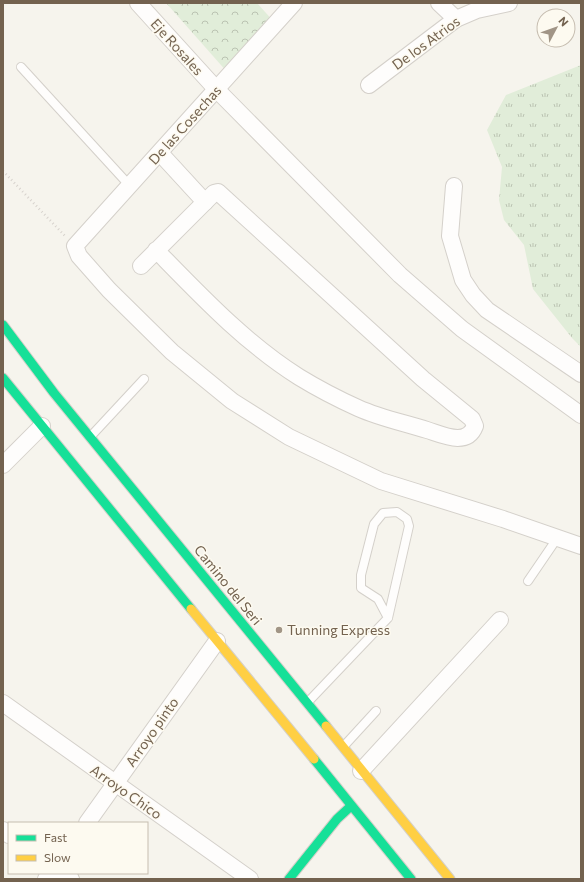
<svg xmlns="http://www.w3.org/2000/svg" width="584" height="882" viewBox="0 0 584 882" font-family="Commissioner,sans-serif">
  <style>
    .grass { fill: url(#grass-tufts) }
    .forest { fill: url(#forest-crowns) }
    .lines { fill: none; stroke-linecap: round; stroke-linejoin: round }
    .lane-casing { stroke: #d4d0ca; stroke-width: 10 }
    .street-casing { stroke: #d4d0ca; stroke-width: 18 }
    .fast-casing { stroke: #d4d0c9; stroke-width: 11 }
    .slow-casing { stroke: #d4d0c9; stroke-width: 11 }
    .path { stroke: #d7d2cd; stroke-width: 2.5; stroke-dasharray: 1 3; stroke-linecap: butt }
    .lane { stroke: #fefdfc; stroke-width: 8 }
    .street { stroke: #fefdfc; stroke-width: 16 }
    .fast { stroke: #16e098; stroke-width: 9 }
    .slow { stroke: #ffcf43; stroke-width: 9 }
    .poi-dot { fill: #a19586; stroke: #fdfaf0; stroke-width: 1.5 }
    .labels { text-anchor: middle; stroke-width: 3; stroke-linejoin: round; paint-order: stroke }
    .street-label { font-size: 14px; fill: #73624f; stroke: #fdfaf0 }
    .poi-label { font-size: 14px; fill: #73624f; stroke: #fdfaf0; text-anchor: start }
  </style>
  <defs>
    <pattern id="grass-tufts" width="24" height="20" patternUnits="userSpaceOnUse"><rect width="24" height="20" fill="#e1edd9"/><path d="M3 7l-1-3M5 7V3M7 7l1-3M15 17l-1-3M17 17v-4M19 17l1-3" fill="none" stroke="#bbc3b2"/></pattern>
    <pattern id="forest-crowns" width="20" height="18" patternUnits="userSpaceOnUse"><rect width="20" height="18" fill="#e1edd9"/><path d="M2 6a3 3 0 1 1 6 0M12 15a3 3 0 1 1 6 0" fill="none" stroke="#bbc3b2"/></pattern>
  </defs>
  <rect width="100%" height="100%" fill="#f6f4ed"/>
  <polygon class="grass" points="581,65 581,347 572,338 533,289 524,245 504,220 499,200 502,167 487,130 506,95"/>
  <polygon class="forest" points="257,3 275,23 228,73 167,4"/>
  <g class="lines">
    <defs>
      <g id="lane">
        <polyline points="21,67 130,186"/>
        <polyline points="91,436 144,379"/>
        <polyline points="528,581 558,537"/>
        <polyline points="307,703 388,618 409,526 407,519 397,512 383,513 374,524 361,575 361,588 378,599 388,618"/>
        <polyline points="343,747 376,711"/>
      </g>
      <g id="street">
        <polyline points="138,3 217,90 400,275 462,329 581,415"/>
        <polyline points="294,3 75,246 79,256 109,290 172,352 232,401 289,437 381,481 503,519 581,546"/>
        <polyline points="439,3 456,19"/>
        <polyline points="369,85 456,19 477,10 509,3"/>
        <polyline points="160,153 205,202"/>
        <polyline points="454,186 450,236 463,280 473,295 487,310 581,374"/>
        <path d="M141 266 214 193 218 192 423 379 472 419 475 426C467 447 443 435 427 430 405 423 380 418 358 408 338 399 317 388 299 377 245 343 200 295 156 250"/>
        <polyline points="3,465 42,426"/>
        <polyline points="3,703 250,879"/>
        <polyline points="361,771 500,620"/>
        <polyline points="87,823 217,641"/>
        <polyline points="3,830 9,835"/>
        <polyline points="62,873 71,879"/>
        <polyline points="46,879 50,873"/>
      </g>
      <g id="fast">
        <polyline points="3,325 54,393 326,726"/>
        <polyline points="3,378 191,609"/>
        <polyline points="314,759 411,879"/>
        <polyline points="289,879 337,819 351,806"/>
      </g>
      <g id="slow">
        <polyline points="191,609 314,759"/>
        <polyline points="326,726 450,879"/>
      </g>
    </defs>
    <use href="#lane" class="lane-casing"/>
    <use href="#street" class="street-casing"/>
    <use href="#fast" class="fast-casing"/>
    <use href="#slow" class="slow-casing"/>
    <polyline class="path" points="3,171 65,236"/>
    <use href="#lane" class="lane"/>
    <use href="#street" class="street"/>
    <use href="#fast" class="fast"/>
    <use href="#slow" class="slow"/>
  </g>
  <circle class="poi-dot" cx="279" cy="630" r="4"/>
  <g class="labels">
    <g class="street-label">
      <text transform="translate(426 43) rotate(-36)" y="5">De los Atrios</text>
      <text transform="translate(177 47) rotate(48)" y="5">Eje Rosales</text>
      <text transform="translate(185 125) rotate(-48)" y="5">De las Cosechas</text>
      <text transform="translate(228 585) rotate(51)" y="5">Camino del Seri</text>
      <text transform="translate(152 732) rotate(-55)" y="5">Arroyo pinto</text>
      <text transform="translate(126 792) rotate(35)" y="5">Arroyo Chico</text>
    </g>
    <g class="poi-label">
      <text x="287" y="635">Tunning Express</text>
    </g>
  </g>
  <rect width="584" height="882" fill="none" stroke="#73624f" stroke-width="8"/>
  <rect x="8" y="822" width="140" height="52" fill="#fdfaf0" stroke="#c6bdb0"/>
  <rect x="16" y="835" width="20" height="6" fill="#16e098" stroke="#c6bdb0"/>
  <text x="44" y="842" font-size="12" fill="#73624f">Fast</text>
  <rect x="16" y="855" width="20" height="6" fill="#ffcf43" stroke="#c6bdb0"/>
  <text x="44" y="862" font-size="12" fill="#73624f">Slow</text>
  <g transform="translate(556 28) rotate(49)"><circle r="19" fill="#fdfaf0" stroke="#c6bdb0"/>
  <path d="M0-3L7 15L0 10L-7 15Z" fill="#a19586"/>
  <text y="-6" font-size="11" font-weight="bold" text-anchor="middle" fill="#73624f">N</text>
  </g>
</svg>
